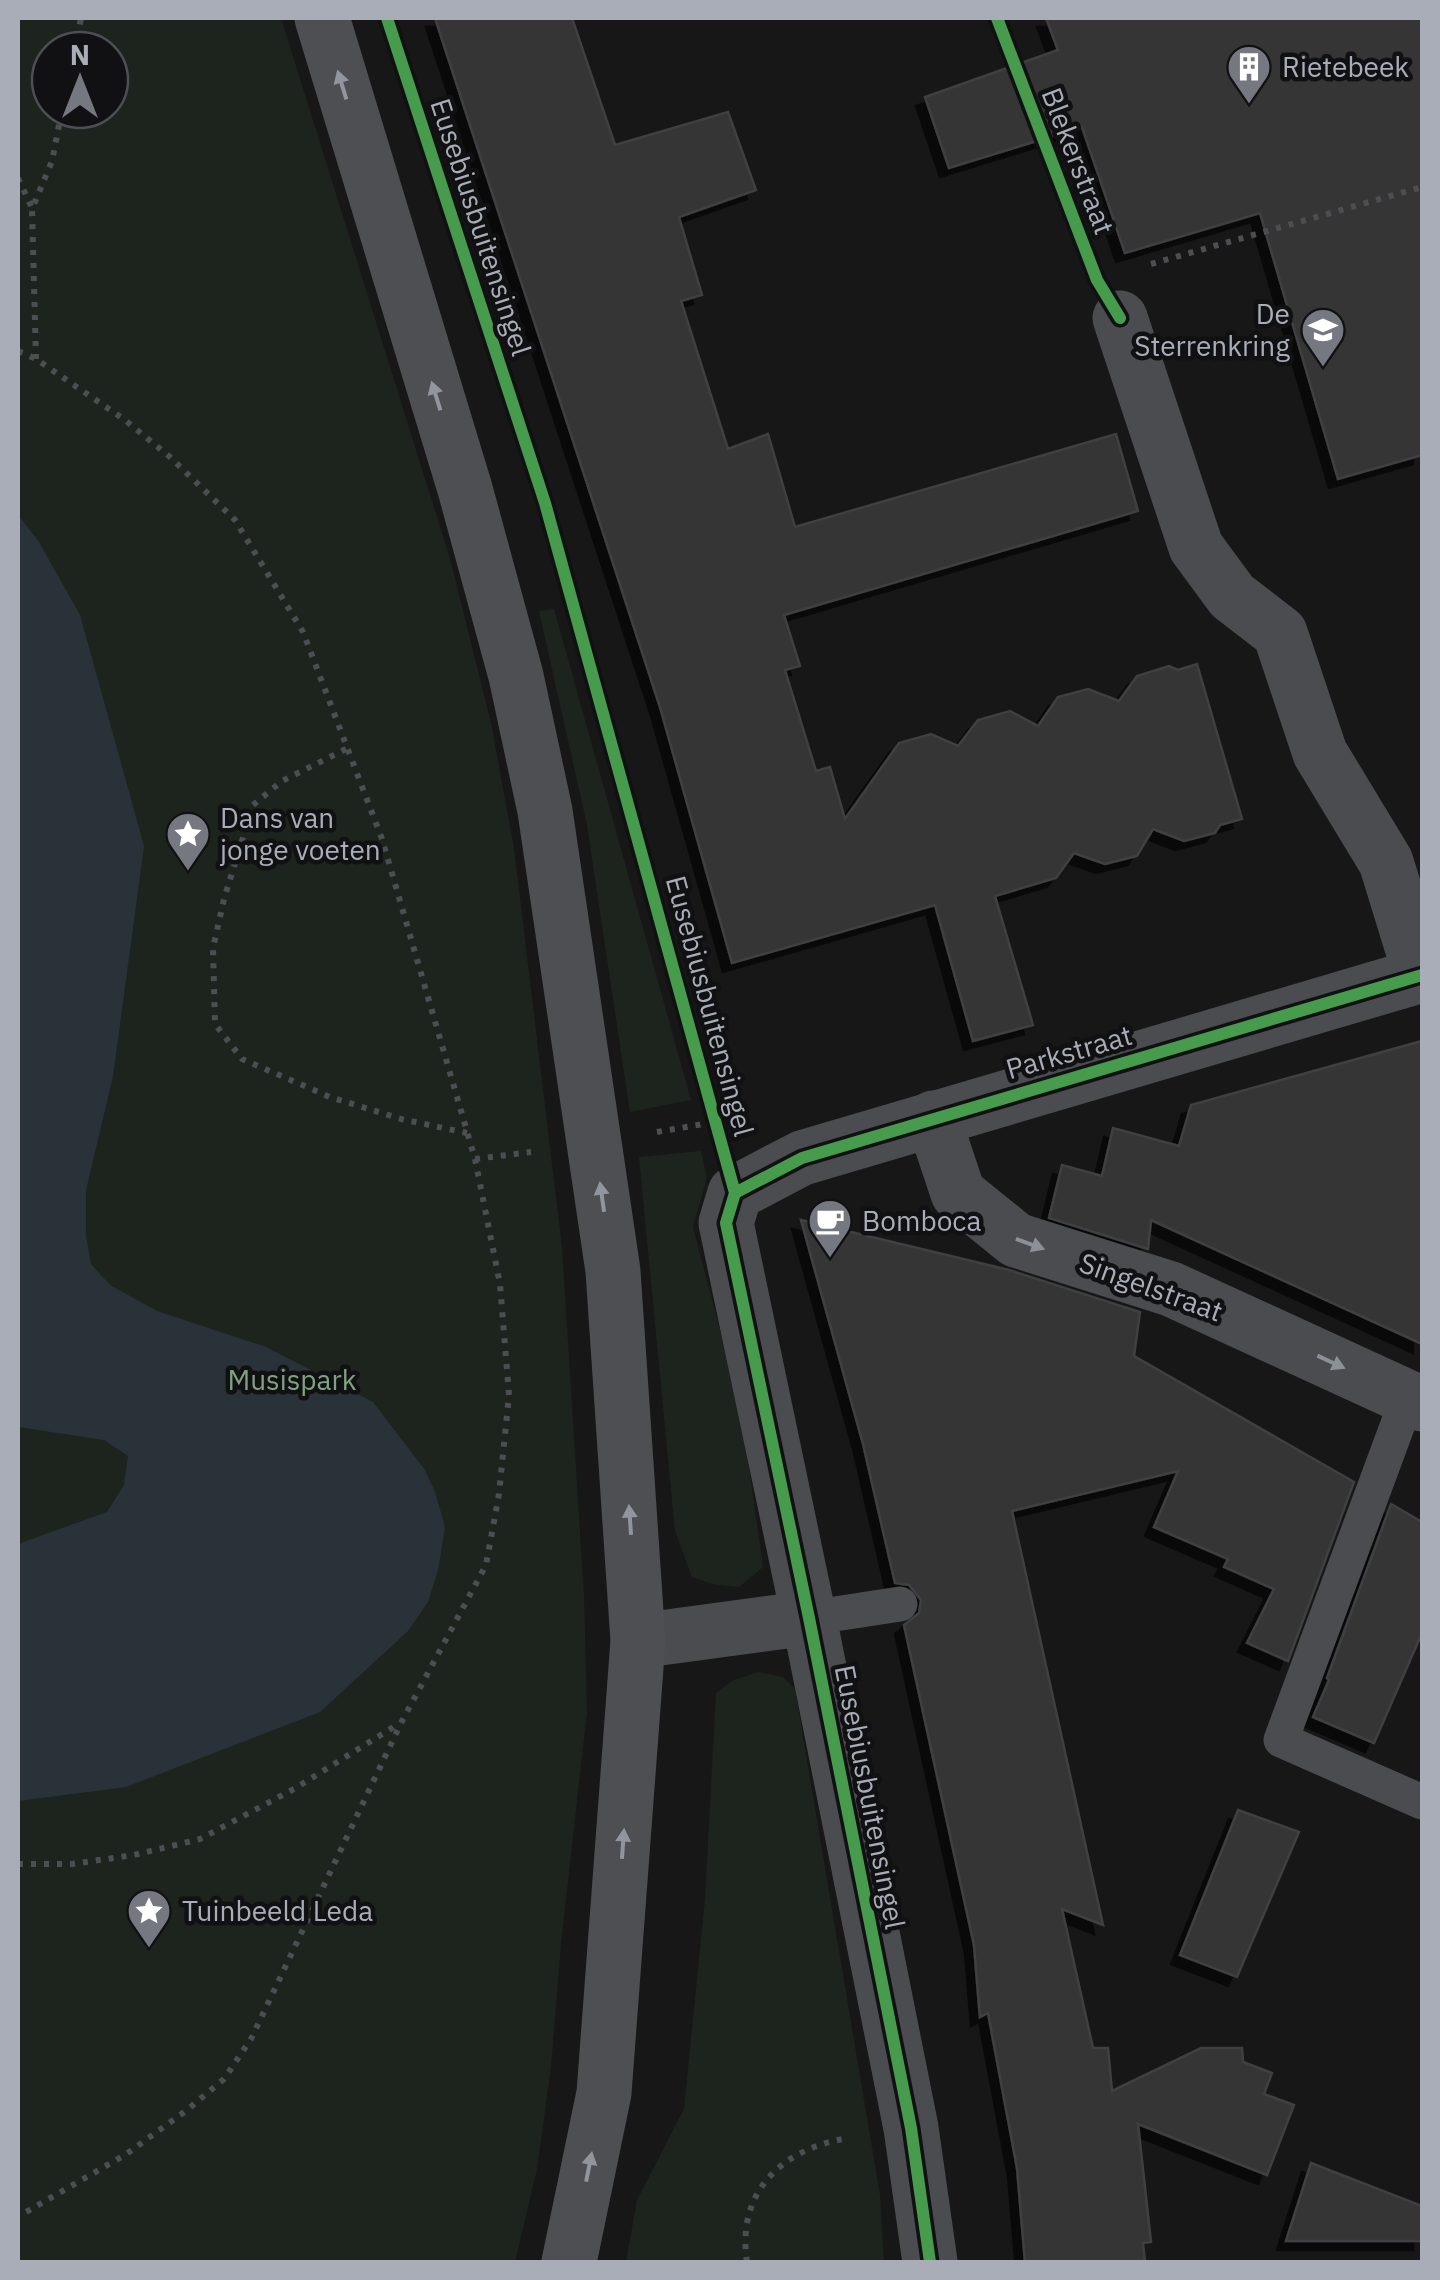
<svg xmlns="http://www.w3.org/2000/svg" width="1440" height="2280" viewBox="0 0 1440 2280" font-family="'IBM Plex Sans',sans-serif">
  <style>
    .green { fill: #1d241e; fill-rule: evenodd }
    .water { fill: #2a3239 }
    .building { fill: #353536; stroke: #3f4043; stroke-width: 2.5; filter: url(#shadow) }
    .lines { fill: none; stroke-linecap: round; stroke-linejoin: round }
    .path { stroke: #4d4e52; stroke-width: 6; stroke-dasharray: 5 8; stroke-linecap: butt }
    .lane { stroke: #4b4c50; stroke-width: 35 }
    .street { stroke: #4b4c50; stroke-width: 55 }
    .primary { stroke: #4d4f52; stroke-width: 55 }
    .cycleway-casing { stroke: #111113; stroke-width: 19 }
    .cycleway { stroke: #469c4c; stroke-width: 12 }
    .oneway { fill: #91969e }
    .oneway2 { fill: #8c9099 }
    .labels { text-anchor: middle; stroke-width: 9; stroke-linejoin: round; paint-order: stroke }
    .poi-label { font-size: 28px; fill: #a8adb8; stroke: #111113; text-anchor: start }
    .street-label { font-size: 28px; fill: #a8adb8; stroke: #111113 }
    .park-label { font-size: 28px; fill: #7fa381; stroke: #111113 }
  </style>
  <defs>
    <filter id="shadow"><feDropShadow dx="-9" dy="9" stdDeviation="0" flood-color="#0009"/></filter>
  </defs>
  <rect width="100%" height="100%" fill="#171717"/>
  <g class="green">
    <path d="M18 18H281L451 562 491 723 514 848 562 1247 584 1595 587 1712 561 1944 551 2067 537 2169 515 2262H18ZM50 50H110V110H50Z"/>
    <polygon points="554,609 691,1100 630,1112 587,825 539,611"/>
    <polygon points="701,1151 707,1178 693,1227 741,1410 763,1567 739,1587 712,1584 692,1577 675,1531 639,1157"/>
    <polygon points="758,1672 783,1677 795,1689 880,2195 884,2262 626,2262 637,2200 684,2109 705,1899 716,1693 732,1681"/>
  </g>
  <polygon class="water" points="18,515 39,542 80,615 144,846 113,1076 86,1190 86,1236 91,1264 110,1285 157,1311 266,1347 373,1402 425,1470 435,1492 445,1527 438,1570 428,1602 408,1631 320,1712 126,1787 18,1801 18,1544 107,1512 124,1485 128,1456 104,1440 18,1427"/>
  <g class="building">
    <polygon points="435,18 572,18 615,145 728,112 756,190 679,217 702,295 681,301 728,449 768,434 795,527 1116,434 1138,511 784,615 800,666 785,670 816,771 830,767 845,819 899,743 931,734 958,746 978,720 1010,711 1038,726 1058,697 1088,689 1119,701 1137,676 1169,666 1178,670 1197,664 1242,819 1220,825 1215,833 1184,841 1153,829 1137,856 1105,864 1074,853 1056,878 995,896 1033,1025 973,1041 935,905 732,963 660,707"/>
    <polygon points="1046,18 1422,18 1422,455 1338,479 1260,213 1125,253 1082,127 949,168 925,97 1058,50"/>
    <polygon points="1422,1041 1422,1344 1151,1220 1148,1249 1049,1218 1062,1165 1102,1176 1113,1128 1179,1146 1191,1105"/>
    <polygon points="801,1220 1009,1270 1140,1312 1134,1356 1354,1482 1288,1661 1247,1643 1274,1589 1224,1567 1228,1559 1154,1527 1178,1471 1012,1511 1103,1925 1062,1909 1093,2048 1108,2048 1112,2091 1201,2048 1242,2048 1243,2062 1272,2073 1264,2094 1294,2105 1267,2175 1138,2124 1151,2242 1143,2243 1145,2262 1025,2262 1017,2168 988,2013 980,2017 974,1945 904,1625 919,1613 921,1600 909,1585 895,1583 863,1444"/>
    <polygon points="1391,1504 1422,1522 1422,1633 1374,1743 1313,1717 1329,1680 1327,1678"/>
    <polygon points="1238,1810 1299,1832 1237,1977 1180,1955"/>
    <polygon points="1311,2163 1422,2206 1422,2241 1286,2241"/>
  </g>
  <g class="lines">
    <g class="path">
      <polyline points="75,50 81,18"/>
      <polyline points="18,178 32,208"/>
      <polyline points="1151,264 1422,187"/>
      <polyline points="18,351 36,359 125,420 170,457 235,520 303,632 382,839 475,1159 500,1284 509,1395 499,1494 486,1565 401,1723 251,2039 224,2079 187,2110 125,2155 21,2215"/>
      <polyline points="36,359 32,209 52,161 62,110"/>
      <polyline points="346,749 282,781 253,805 224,899 213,948 215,1024 242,1059 330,1097 401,1119 467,1133"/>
      <polyline points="657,1132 715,1122"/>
      <polyline points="475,1159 531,1152"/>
      <polyline points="18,1864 72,1864 134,1855 200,1839 294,1789 400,1723"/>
      <path d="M747 2262C736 2191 783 2148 849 2138"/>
    </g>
    <g class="lane">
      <polyline points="1408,1397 1281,1740 1422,1802"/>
      <polyline points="809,1618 900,1604"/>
    </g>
    <g class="street">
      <polyline points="1120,318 1196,547 1232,596 1280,633 1320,753 1386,862 1421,976"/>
      <polyline points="933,1118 958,1193 1016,1240 1171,1289 1422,1404"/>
      <polyline points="638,1641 809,1618"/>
      <polyline points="930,2262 911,2128 809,1618 726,1223 735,1193 802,1158 1422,975"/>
    </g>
    <polyline class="primary" points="322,18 465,489 516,676 545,811 613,1271 638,1641 604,2093 569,2262"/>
    <defs>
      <g id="cycleway">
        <polyline points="387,18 545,503 735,1193 726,1223 809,1618 911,2128 930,2262"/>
        <polyline points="997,18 1097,280 1120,318"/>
        <polyline points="735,1193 802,1158 1422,975"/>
      </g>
    </defs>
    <use href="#cycleway" class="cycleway-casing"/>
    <use href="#cycleway" class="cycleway"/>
  </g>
  <defs><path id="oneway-solid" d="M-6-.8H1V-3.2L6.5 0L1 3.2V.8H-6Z" transform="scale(2.5)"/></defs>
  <g class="oneway">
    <use href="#oneway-solid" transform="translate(342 85) rotate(-107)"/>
    <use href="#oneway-solid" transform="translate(436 396) rotate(-107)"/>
    <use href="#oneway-solid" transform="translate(602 1197) rotate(-98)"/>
    <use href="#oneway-solid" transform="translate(630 1520) rotate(-94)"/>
    <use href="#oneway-solid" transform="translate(623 1844) rotate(-86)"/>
    <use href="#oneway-solid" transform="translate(589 2167) rotate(-79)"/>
  </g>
  <g class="oneway2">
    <use href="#oneway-solid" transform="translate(1030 1244) rotate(20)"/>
    <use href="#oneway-solid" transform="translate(1331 1362) rotate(25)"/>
  </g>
  <defs>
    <symbol id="building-pin" viewBox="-11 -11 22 30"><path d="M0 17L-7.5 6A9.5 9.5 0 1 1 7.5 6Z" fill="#757880" stroke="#111113"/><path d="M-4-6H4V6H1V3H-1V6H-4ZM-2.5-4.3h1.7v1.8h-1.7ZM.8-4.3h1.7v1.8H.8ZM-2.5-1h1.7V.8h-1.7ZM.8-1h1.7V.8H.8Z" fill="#fff"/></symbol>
    <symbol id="school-pin" viewBox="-11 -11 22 30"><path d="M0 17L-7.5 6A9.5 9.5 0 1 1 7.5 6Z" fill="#757880" stroke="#111113"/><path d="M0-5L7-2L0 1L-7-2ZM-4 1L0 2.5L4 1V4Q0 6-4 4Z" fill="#fff"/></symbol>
    <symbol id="sight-pin" viewBox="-11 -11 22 30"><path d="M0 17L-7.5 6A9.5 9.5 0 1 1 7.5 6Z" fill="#757880" stroke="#111113"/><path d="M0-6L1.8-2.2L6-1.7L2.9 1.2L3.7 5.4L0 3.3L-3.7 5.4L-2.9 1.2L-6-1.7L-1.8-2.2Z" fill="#fff"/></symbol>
    <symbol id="cafe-pin" viewBox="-11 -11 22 30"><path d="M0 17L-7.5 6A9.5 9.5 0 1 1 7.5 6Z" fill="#757880" stroke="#111113"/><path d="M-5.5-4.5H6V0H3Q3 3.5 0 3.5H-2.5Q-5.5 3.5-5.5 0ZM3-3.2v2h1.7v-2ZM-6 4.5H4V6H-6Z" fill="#fff"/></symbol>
  </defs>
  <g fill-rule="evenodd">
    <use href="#building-pin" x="1224" y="42" width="50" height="68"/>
    <use href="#school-pin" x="1298" y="305" width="50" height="68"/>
    <use href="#sight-pin" x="163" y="809" width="50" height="68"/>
    <use href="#cafe-pin" x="805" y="1196" width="50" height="68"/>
    <use href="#sight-pin" x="124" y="1886" width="50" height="68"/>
  </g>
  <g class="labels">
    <g class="poi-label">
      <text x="1282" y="77">Rietebeek</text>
      <text x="1290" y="324" text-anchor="end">De<tspan x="1290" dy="32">Sterrenkring</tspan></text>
      <text x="220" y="828">Dans van<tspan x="220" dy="32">jonge voeten</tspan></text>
      <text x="862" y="1231">Bomboca</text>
      <text x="182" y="1921">Tuinbeeld Leda</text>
    </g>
    <g class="street-label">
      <text transform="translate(1078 161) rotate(69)" y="10">Blekerstraat</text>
      <text transform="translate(481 227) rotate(72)" y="10">Eusebiusbuitensingel</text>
      <text transform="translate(710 1006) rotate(75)" y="10">Eusebiusbuitensingel</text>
      <text transform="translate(1069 1052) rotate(-16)" y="10">Parkstraat</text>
      <text transform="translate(1151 1287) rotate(20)" y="10">Singelstraat</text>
      <text transform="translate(870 1797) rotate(79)" y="10">Eusebiusbuitensingel</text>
    </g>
    <g class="park-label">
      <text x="292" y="1390">Musispark</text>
    </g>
  </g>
  <rect width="1440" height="2280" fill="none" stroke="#a8adb8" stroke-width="40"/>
  <g transform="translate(80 80)"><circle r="48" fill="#111113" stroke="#4d4f55" stroke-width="2.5"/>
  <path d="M0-8L18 38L0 25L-18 38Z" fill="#757880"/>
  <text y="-15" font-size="28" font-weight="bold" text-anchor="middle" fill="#a8adb8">N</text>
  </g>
</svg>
